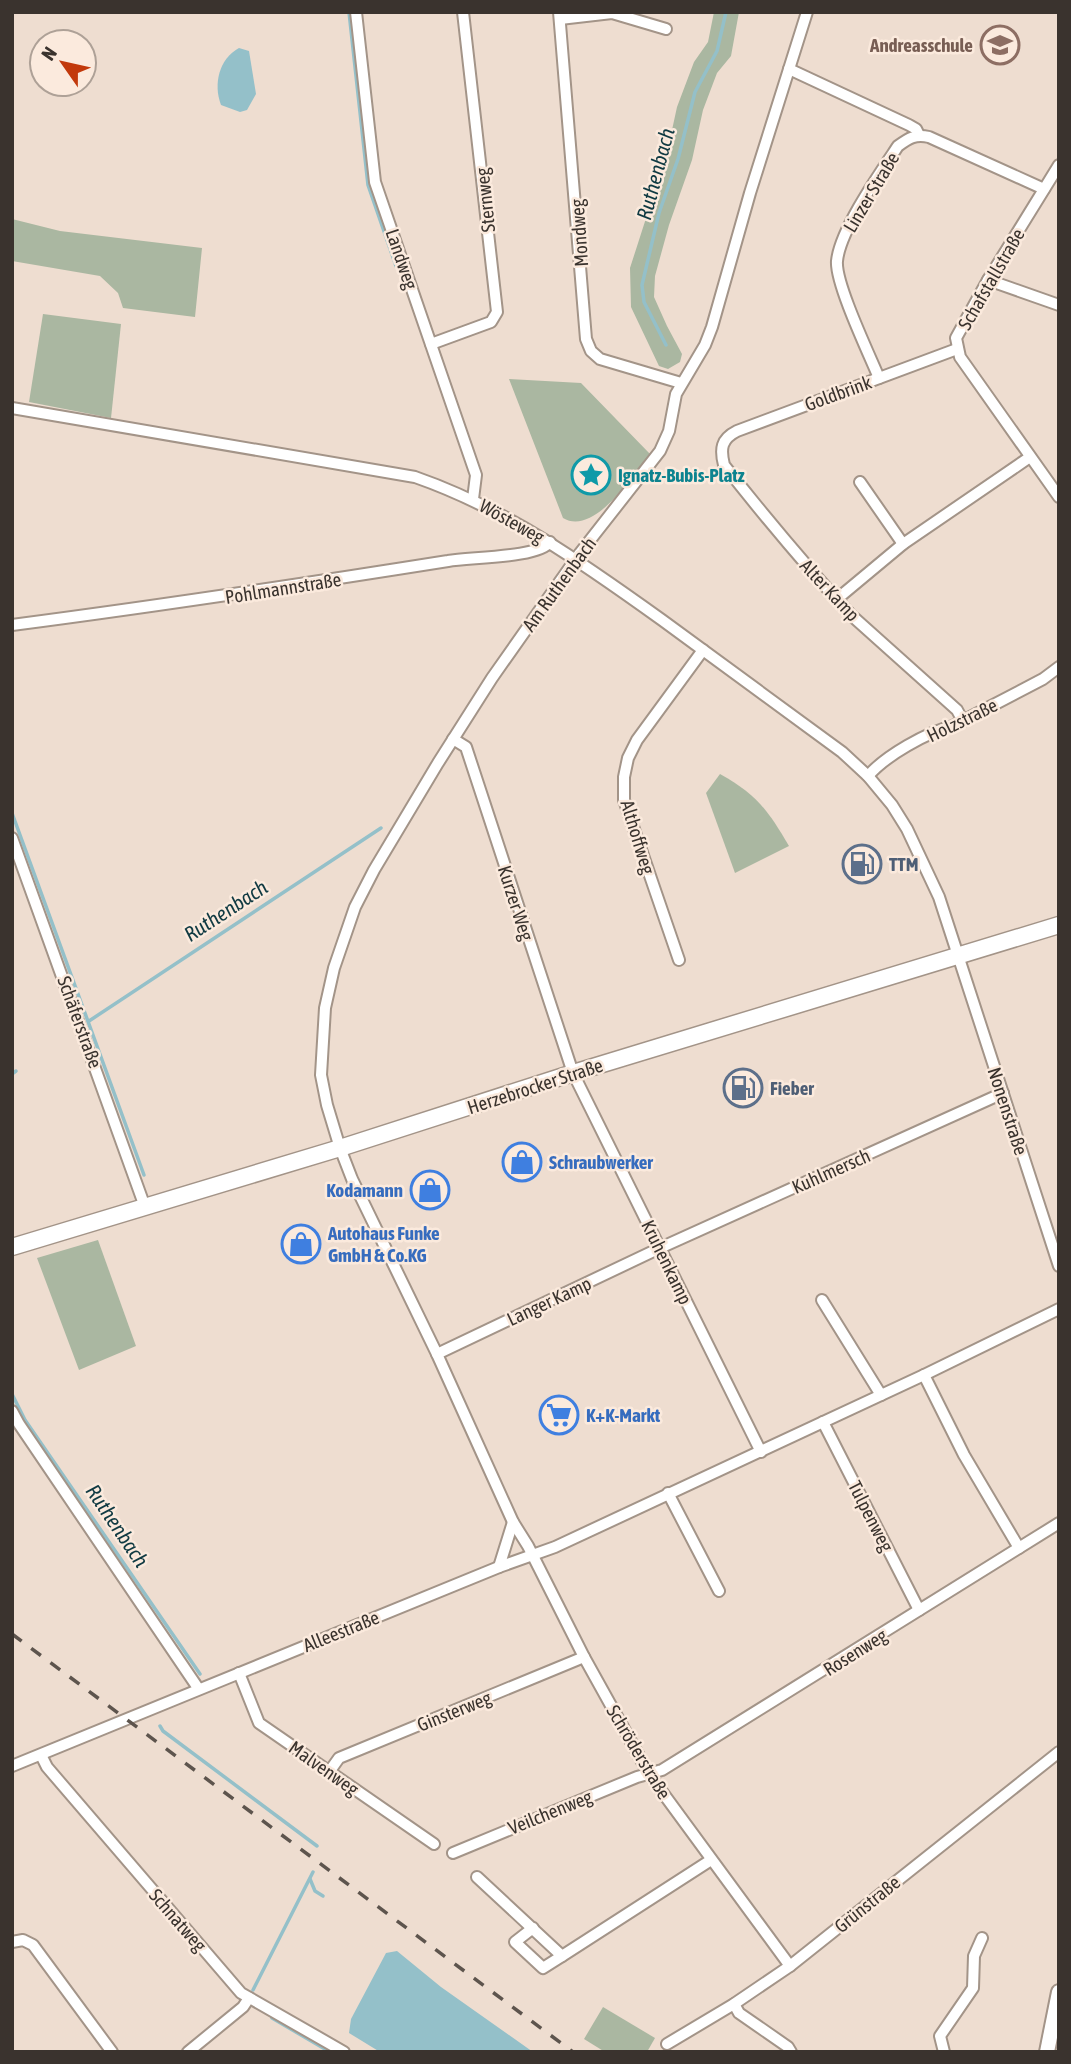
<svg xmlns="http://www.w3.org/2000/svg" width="1071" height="2064" viewBox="0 0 1071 2064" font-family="'Asap Condensed',sans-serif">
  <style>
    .green { fill: #aab7a1 }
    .water { fill: #94c0c9 }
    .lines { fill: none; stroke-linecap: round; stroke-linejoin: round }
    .stream { stroke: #94c0c9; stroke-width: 3.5 }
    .minor-casing { stroke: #a39488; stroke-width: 14 }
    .tertiary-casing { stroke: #a39488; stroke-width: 18 }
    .secondary-casing { stroke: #a39488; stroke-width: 19 }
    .minor { stroke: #fff; stroke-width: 10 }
    .tertiary { stroke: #fff; stroke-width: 14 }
    .secondary { stroke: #fff; stroke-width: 16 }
    .rail { stroke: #5d544d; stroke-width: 3.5; stroke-dasharray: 12 12; stroke-linecap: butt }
    .labels { text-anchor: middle; stroke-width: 5; stroke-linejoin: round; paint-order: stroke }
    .education-label { font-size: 19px; font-weight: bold; fill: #785e54; stroke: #fbeadd; text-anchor: end }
    .street-label { font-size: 19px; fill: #3a332e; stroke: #fbeadd }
    .culture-label { font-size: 19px; font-weight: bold; fill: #0d838f; stroke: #fbeadd; text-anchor: start }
    .service-label { font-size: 19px; font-weight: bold; fill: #4e5e75; stroke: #fbeadd; text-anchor: start }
    .shop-label { font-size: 19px; font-weight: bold; fill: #366cbe; stroke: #fbeadd; text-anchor: start }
    .water-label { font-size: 21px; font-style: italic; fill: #103a42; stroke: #fbeadd }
  </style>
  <rect width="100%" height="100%" fill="#eeddd0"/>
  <g class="green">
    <polygon points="714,12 739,12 731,56 717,73 703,110 692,160 669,225 655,276 654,297 667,326 682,354 680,362 668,369 659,366 631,307 630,268 667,153 677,107 694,62 708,42"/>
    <polygon points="12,219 60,231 202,248 195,317 123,308 118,293 100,276 12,261"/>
    <polygon points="43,314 121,324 111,418 29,402"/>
    <path d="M509 379 581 383 650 454C634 474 594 537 563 518Z"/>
    <path d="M720 774C757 795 767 809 789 846L735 873 706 793Z"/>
    <polygon points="98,1240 136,1346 79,1370 37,1258"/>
    <polygon points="603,2007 655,2038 647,2052 605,2052 584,2039"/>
  </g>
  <g class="water">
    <path d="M239 48 249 51 256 94 247 110 240 112 221 105C213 84 219 59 239 48Z"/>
    <polygon points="397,1951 441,1987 533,2052 380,2052 349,2033 351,2019 386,1953"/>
  </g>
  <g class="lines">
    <g class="stream">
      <polyline points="349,12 368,185 396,266"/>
      <polyline points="666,345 644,302 642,285 659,213 678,159 695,92 717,51 726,12"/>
      <polyline points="12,813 144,1175"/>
      <polyline points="89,1021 381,828"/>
      <polyline points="12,1074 16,1071"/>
      <polyline points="12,1394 25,1420 200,1674"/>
      <polyline points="160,1726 163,1731 317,1846"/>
      <polyline points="310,1879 315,1891 323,1896"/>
      <polyline points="253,1990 313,1872"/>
      <polyline points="272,2018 330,2052"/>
    </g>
    <defs>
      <g id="minor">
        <polyline points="356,12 375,182 476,475 473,499"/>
        <polyline points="559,12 586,339 591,351 600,359 681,383"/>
        <polyline points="560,19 612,13 666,29"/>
        <polyline points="789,69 909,125 916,129 919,135"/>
        <polyline points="1059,165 988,280 956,338 960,357 1059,497"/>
        <polyline points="988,280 1059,305"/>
        <polyline points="431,344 491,322 497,312 463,12"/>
        <path d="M957 349 737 431C721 439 720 449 724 465 765 517 806 566 851 615L957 710 963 721"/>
        <path d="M879 378C869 354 835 283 837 261 840 230 880 173 898 146 909 138 915 134 929 137L1044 189"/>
        <path d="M12 408 415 477C507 509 584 564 662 620 722 664 782 708 842 752L868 776 892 805 907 829 939 897 1059 1266"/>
        <polyline points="860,482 903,544"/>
        <polyline points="837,599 903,544 1030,457"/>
        <path d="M12 625C158 606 303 584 448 561 470 557 538 558 550 542"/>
        <polyline points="453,739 466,747 573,1073 761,1452"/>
        <path d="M868 776C885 756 927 732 953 726L1043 679 1059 667"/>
        <polyline points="12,838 145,1207"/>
        <polyline points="679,960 624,800 624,777 628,758 637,740 703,650"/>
        <polyline points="822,1300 881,1395"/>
        <polyline points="437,1354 660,1248 1003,1093"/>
        <polyline points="924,1375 964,1455 1019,1548"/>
        <polyline points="12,1411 19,1424 198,1688"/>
        <polyline points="823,1422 919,1610"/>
        <polyline points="668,1493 719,1591"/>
        <polyline points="499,1567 513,1522"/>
        <polyline points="239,1673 259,1723 434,1844"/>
        <polyline points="41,1755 47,1767 241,1993 344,2052"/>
        <polyline points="12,1766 499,1567 555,1547 924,1375 1059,1309"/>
        <polyline points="329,1772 339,1758 584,1657"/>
        <polyline points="453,1853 637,1777 662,1770 1059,1523"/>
        <polyline points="477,1877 562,1956 711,1860"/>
        <polyline points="533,1928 515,1942 543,1968 562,1956"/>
        <polyline points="12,1942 23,1940 33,1945 112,2052"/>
        <polyline points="790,1966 649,1774 584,1657 528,1546 513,1522 437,1354 352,1179 340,1148 327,1105 321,1075 325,1008 334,968 355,907 374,870 438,763 492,678 580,553 660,451 669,431 676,394 705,345 712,327 750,193 807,12"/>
        <polyline points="734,2004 739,2013 788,2047 791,2052"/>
        <polyline points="667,2044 734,2004 790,1966 1059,1752"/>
        <polyline points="188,2052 243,2007 249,1998"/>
        <polyline points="944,2052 940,2036 973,1988 974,1956 982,1938"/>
      </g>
      <polyline id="tertiary" points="1047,2052 1059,1992"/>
      <polyline id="secondary" points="12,1247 340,1148 573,1073 1059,925"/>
    </defs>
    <use href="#minor" class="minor-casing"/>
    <use href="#tertiary" class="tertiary-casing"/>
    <use href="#secondary" class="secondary-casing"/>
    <use href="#minor" class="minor"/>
    <use href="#tertiary" class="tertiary"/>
    <use href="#secondary" class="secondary"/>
    <polyline class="rail" points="12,1634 573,2052"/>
  </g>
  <defs>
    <symbol id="school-ring" viewBox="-11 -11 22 22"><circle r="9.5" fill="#fbeadd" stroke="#8d6e63" stroke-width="1.5"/><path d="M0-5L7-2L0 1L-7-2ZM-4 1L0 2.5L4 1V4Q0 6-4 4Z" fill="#8d6e63"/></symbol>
    <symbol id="sight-ring" viewBox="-11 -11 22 22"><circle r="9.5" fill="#fbeadd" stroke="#0f9aa8" stroke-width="1.5"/><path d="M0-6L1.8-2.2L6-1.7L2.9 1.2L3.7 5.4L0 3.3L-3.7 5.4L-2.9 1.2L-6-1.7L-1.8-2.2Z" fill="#0f9aa8"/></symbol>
    <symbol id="fuel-ring" viewBox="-11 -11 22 22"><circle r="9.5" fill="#fbeadd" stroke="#5c6f8a" stroke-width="1.5"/><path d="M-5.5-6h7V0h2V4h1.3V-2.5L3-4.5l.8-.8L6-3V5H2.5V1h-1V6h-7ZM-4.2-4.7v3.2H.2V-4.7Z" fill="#5c6f8a"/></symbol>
    <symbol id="shop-ring" viewBox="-11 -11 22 22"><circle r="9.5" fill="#fbeadd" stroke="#3f7fe0" stroke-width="1.5"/><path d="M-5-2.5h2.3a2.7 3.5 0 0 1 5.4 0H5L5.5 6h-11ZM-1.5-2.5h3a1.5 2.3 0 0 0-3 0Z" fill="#3f7fe0"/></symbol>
    <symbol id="supermarket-ring" viewBox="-11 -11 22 22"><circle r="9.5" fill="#fbeadd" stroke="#3f7fe0" stroke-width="1.5"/><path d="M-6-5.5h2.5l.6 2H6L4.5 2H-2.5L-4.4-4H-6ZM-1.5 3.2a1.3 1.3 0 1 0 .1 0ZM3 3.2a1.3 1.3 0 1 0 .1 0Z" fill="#3f7fe0"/></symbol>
  </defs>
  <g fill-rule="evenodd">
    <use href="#school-ring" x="978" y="23" width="44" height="44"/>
    <use href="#sight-ring" x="569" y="453" width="44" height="44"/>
    <use href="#fuel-ring" x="840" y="842" width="44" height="44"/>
    <use href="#fuel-ring" x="721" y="1066" width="44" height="44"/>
    <use href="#shop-ring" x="500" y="1140" width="44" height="44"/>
    <use href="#shop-ring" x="408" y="1168" width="44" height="44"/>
    <use href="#shop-ring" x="279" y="1222" width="44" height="44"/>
    <use href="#supermarket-ring" x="537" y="1393" width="44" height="44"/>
  </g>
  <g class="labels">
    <g class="education-label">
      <text x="973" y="52">Andreasschule</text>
    </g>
    <g class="street-label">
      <text transform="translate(871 192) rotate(-59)" y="7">Linzer Straße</text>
      <text transform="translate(485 200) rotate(-96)" y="7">Sternweg</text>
      <text transform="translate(579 233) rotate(-94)" y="7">Mondweg</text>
      <text transform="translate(402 259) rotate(71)" y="7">Landweg</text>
      <text transform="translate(991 279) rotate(-60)" y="7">Schafstallstraße</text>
      <text transform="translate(838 393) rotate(-20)" y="7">Goldbrink</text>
      <text transform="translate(512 521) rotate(29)" y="7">Wösteweg</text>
      <text transform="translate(559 584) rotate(-54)" y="7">Am Ruthenbach</text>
      <text transform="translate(283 588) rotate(-9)" y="7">Pohlmannstraße</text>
      <text transform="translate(830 590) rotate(47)" y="7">Alter Kamp</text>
      <text transform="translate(962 720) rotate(-26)" y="7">Holzstraße</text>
      <text transform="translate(638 837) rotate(73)" y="7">Althoffweg</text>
      <text transform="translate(516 903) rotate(72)" y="7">Kurzer Weg</text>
      <text transform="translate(80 1022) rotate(70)" y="7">Schäferstraße</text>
      <text transform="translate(535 1086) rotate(-18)" y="7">Herzebrocker Straße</text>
      <text transform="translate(1008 1111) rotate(72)" y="7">Nonenstraße</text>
      <text transform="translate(831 1171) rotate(-24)" y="7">Kuhlmersch</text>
      <text transform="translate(667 1262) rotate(64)" y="7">Kruhenkamp</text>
      <text transform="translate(549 1301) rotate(-25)" y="7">Langer Kamp</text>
      <text transform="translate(871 1516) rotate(63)" y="7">Tulpenweg</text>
      <text transform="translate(341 1631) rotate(-22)" y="7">Alleestraße</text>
      <text transform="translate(855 1652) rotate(-32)" y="7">Rosenweg</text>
      <text transform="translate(454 1711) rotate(-22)" y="7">Ginsterweg</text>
      <text transform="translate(639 1752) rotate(59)" y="7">Schröderstraße</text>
      <text transform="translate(324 1768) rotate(35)" y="7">Malvenweg</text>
      <text transform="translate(550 1812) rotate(-22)" y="7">Veilchenweg</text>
      <text transform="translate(867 1904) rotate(-39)" y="7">Grünstraße</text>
      <text transform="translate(178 1920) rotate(49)" y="7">Schnatweg</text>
    </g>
    <g class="culture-label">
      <text x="618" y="482">Ignatz-Bubis-Platz</text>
    </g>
    <g class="service-label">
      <text x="889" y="871">TTM</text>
      <text x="770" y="1095">Fieber</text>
    </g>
    <g class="shop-label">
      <text x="549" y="1169">Schraubwerker</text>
      <text x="403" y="1197" text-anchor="end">Kodamann</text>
      <text x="328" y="1240">Autohaus Funke<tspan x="328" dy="22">GmbH &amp; Co.KG</tspan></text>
      <text x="586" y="1422">K+K-Markt</text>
    </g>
    <g class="water-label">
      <text transform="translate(656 174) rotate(-75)" y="7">Ruthenbach</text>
      <text transform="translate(226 911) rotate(-33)" y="7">Ruthenbach</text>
      <text transform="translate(117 1526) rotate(56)" y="7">Ruthenbach</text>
    </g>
  </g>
  <rect width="1071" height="2064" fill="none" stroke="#3a332e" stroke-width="28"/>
  <g transform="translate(63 63) rotate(304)"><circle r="33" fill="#fbeadd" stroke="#aea197" stroke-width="2"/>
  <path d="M0-5L12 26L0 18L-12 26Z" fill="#c2390b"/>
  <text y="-10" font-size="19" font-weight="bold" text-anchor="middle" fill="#3a332e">N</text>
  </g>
</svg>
